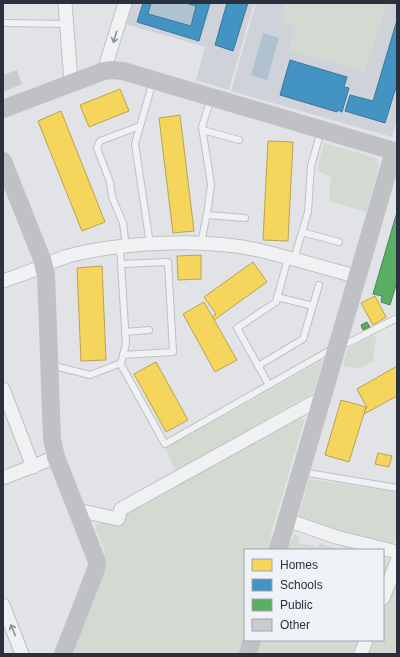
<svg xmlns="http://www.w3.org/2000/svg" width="400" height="657" viewBox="0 0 400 657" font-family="Arial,sans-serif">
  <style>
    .built { fill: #cfd3d9 }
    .green { fill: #d2dad2 }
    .water { fill: #b0c1d0 }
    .homes { fill: #f6d55c; stroke: #b8a453 }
    .schools { fill: #4393c3; stroke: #3b769b }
    .public { fill: #5aae61; stroke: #4b8857 }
    .building { fill: #cacbce }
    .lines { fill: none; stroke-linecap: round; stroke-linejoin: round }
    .lane-casing { stroke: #bfc1c4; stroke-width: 8 }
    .street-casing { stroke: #bfc1c4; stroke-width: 15 }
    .lane { stroke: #f0f1f3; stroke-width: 6 }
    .street { stroke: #f0f1f3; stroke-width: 13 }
    .secondary { stroke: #bfc1c5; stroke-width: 18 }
    .oneway { stroke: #8c9199 }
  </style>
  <rect width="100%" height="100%" fill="#e1e3e6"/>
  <g class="built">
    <polygon points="131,3 254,3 229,90 196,80 205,47 125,24"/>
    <polygon points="256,3 397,3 397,118 392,137 231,91"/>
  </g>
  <g class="green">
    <polygon points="286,3 387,3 365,72 289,50 296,26 280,22"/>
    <polygon points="324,143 376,158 379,166 366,212 329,201 331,176 318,171 318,165"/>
    <polygon points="372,336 376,337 373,361 360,369 343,366 348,348"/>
    <polygon points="323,360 313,393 176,471 165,448"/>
    <polygon points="300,417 304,421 270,537 291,542 295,535 300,537 298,543 318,547 319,543 342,550 245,550 245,640 383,640 383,560 397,563 397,654 73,654 105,561 104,550 95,526 100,523 131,512 134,508"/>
    <polygon points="309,479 397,492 397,534 393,543 347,534 298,518"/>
  </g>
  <g class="water">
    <polygon points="151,3 186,3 196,6 191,26 148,14"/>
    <polygon points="263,33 279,38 267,80 251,75"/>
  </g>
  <g class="homes">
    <polygon points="120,89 129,111 89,127 80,105"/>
    <polygon points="61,111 105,222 82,231 38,121"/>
    <polygon points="180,115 194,231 173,233 159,118"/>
    <polygon points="268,141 293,142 288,241 263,240"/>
    <polygon points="201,255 201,279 178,280 177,256"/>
    <polygon points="253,262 267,282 214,320 212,317 216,314 204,297"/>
    <polygon points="102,266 106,360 81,361 77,268"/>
    <polygon points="375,296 386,317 373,325 361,303"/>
    <polygon points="204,302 237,360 215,372 183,314"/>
    <polygon points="156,362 188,420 166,432 134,374"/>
    <polygon points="397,366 397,396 364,414 365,409 367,408 357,389"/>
    <polygon points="341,400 366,407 349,462 325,455"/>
    <polygon points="378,453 392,456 389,467 375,464"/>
  </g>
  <g class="schools">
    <polygon points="143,3 151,3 148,14 191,26 196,6 186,3 210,3 199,41 137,22"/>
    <polygon points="227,3 248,3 233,51 215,45"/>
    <polygon points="397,20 397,84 385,123 345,111 350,95 373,101"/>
    <polygon points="290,60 347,77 344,87 349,88 342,112 338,110 337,112 280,95"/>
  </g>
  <g class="public">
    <polygon points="397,212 397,282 390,305 381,302 382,296 373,294"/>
    <polygon points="367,322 370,327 363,330 361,325"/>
  </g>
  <polygon class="building" points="17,70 22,84 3,92 3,75"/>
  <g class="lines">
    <defs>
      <g id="lane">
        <polyline points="4,23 67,24"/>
        <polyline points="203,130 239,140"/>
        <polyline points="207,215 245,218"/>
        <polyline points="302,232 339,242"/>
        <polyline points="150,244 135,144 153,81"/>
        <polyline points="201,244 208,208 211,184 202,127 211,98"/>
        <polyline points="126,247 123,223 112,197 110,182 97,148 100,141 140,126"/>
        <polyline points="294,259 308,212 311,166 321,131"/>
        <polyline points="121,264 168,262 173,352 123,355"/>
        <polyline points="277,297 313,306"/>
        <polyline points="125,332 149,330"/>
        <polyline points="341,342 348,343 397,318"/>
        <polyline points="120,363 165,444 332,349"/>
        <polyline points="258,366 303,339 319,285"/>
        <polyline points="50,367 58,367 90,375 121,363 126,344 120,247"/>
        <polyline points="269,385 237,328 276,302 288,258"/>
        <polyline points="302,472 397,488"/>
      </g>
      <g id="street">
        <polyline points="65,3 71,82"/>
        <polyline points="104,71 125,3"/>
        <path d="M3 281C16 276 30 272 43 266 51 262 59 259 68 256 122 242 204 238 258 250 292 258 325 268 358 277"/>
        <polyline points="3,389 33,467"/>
        <polyline points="3,478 56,457"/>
        <polyline points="77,510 118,519 121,509 314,402 320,404"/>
        <polyline points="287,520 336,537 397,552"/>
        <polyline points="383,598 397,561"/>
        <polyline points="3,605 22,654"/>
        <polyline points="361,654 366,640"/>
      </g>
    </defs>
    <use href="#lane" class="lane-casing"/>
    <use href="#street" class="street-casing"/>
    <use href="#lane" class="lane"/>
    <use href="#street" class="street"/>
    <g class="secondary">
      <polyline points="3,109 104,71 113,70 123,71 397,152"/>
      <polyline points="3,161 42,259 46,275 52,439 56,457 96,559 97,565 95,572 63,654"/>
      <polyline points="278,550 394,151"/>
      <polyline points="248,654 252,640"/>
    </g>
  </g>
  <defs><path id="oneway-shaft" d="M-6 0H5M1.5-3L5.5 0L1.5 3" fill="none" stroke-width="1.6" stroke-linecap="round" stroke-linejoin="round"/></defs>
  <g class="oneway">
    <use href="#oneway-shaft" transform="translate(115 37) rotate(107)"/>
    <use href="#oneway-shaft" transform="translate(13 630) rotate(-112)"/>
  </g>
  <rect width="400" height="657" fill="none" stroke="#29313f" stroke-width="8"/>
  <rect x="244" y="549" width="140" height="92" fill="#eff2f6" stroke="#a0a5ad"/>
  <rect x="252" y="559" width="20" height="12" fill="#f6d55c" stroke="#a0a5ad"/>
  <text x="280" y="569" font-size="12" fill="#29313f">Homes</text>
  <rect x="252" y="579" width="20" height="12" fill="#4393c3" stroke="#a0a5ad"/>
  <text x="280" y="589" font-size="12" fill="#29313f">Schools</text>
  <rect x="252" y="599" width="20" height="12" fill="#5aae61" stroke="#a0a5ad"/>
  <text x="280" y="609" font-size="12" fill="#29313f">Public</text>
  <rect x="252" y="619" width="20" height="12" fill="#cacbce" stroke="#a0a5ad"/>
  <text x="280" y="629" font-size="12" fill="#29313f">Other</text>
</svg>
